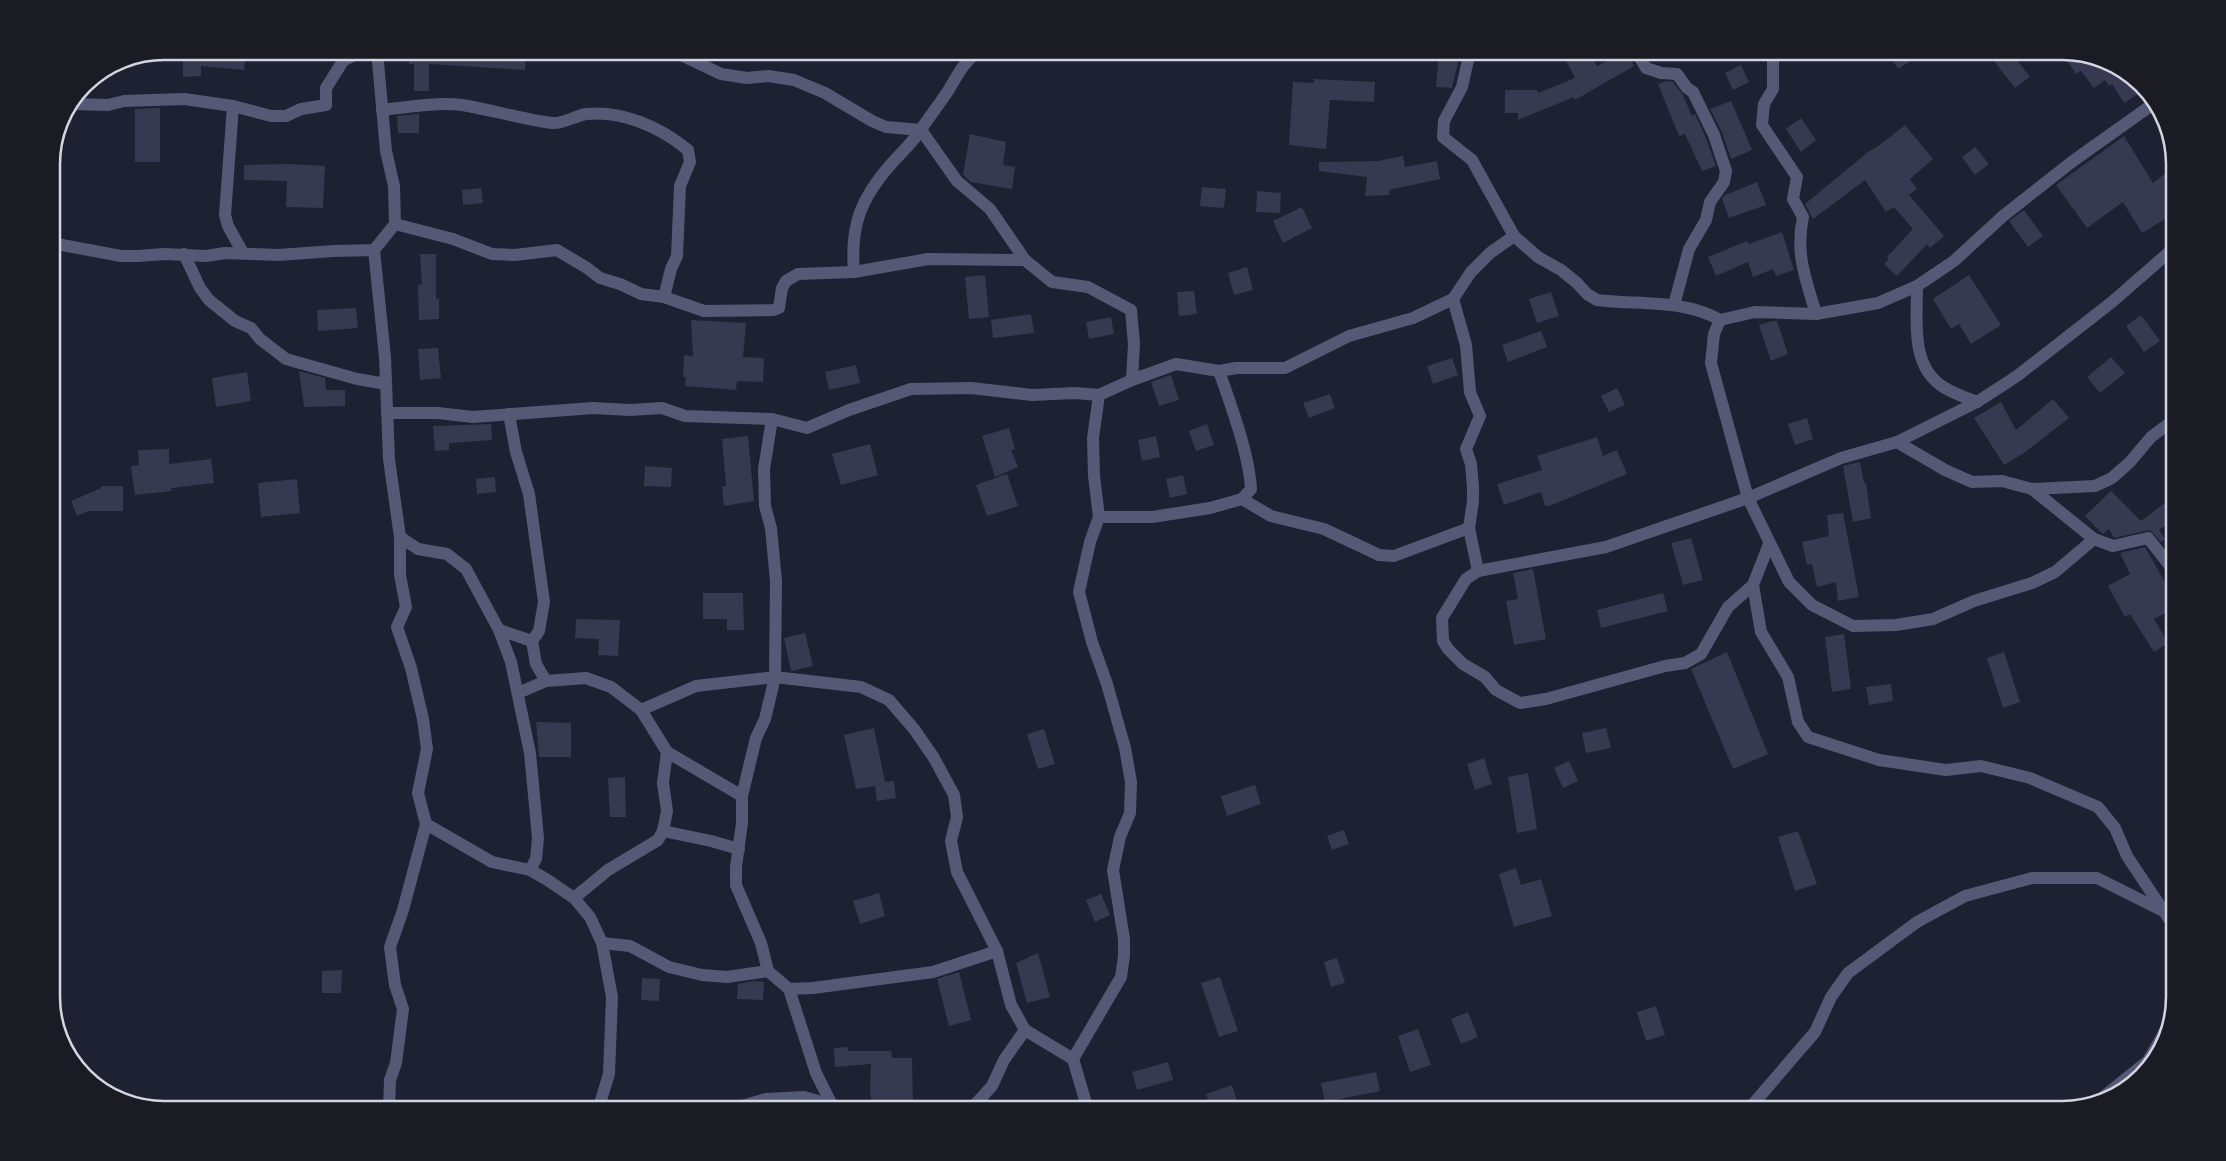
<svg xmlns="http://www.w3.org/2000/svg" width="2226" height="1161" viewBox="0 0 2226 1161" font-family="Helvetica,sans-serif">
  <style>
    .building { fill: #363950 }
    .lines { fill: none; stroke-linecap: round; stroke-linejoin: round }
    .minor { stroke: #555975; stroke-width: 12 }
    .rim { fill: none; stroke: #d3d5e1; stroke-width: 2.5 }
  </style>
  <rect width="100%" height="100%" fill="#1e2131"/>
  <g class="building">
    <polygon points="183,51 246,51 244,70 201,66 201,76 183,77"/>
    <polygon points="409,51 526,51 525,70 429,64 429,91 414,91 414,64 409,64"/>
    <polygon points="1583,51 1588,51 1597,66 1626,51 1634,66 1575,100 1574,97 1518,120 1518,113 1505,113 1505,90 1537,90 1538,93 1575,78 1566,61"/>
    <polygon points="1887,51 1927,51 1898,69"/>
    <polygon points="2007,51 2010,51 2030,77 2015,88 1994,61"/>
    <polygon points="2061,51 2112,63 2134,82 2141,92 2124,103 2112,84 2109,86 2105,80 2094,88 2081,71 2076,74"/>
    <polygon points="1439,53 1460,54 1452,88 1436,87"/>
    <polygon points="1741,65 1749,82 1733,90 1725,73"/>
    <polygon points="1314,79 1375,82 1374,102 1330,100 1326,149 1289,145 1293,82 1314,83"/>
    <polygon points="1666,81 1673,82 1683,95 1692,116 1695,114 1706,138 1716,166 1702,171 1685,134 1679,136 1658,84"/>
    <polygon points="1731,101 1752,150 1731,159 1722,132 1710,109"/>
    <polygon points="160,108 160,162 135,162 135,109"/>
    <polygon points="419,114 419,133 398,133 397,116"/>
    <polygon points="1801,118 1816,140 1801,152 1786,129"/>
    <polygon points="1905,125 1933,159 1910,179 1917,189 1909,195 1944,236 1930,248 1927,244 1897,276 1884,264 1889,259 1887,257 1913,229 1894,207 1886,212 1865,180 1813,219 1805,204 1868,152 1880,145"/>
    <polygon points="970,134 1006,142 1003,165 1015,167 1012,189 971,182 963,175"/>
    <polygon points="2124,136 2153,183 2175,166 2175,213 2142,233 2123,202 2087,228 2056,185"/>
    <polygon points="1975,147 1989,164 1975,175 1962,157"/>
    <polygon points="1403,156 1405,167 1437,161 1440,179 1389,190 1389,195 1365,196 1367,177 1319,171 1319,162 1378,161"/>
    <polygon points="288,164 325,166 323,208 286,207 287,181 244,180 244,165"/>
    <polygon points="1757,182 1766,205 1729,218 1722,199 1725,195"/>
    <polygon points="1202,187 1226,189 1224,208 1200,206"/>
    <polygon points="481,188 483,203 463,205 462,190"/>
    <polygon points="1257,191 1281,193 1280,213 1256,212"/>
    <polygon points="1302,207 1312,228 1283,243 1273,221"/>
    <polygon points="2024,210 2043,236 2028,247 2009,221"/>
    <polygon points="1782,232 1794,270 1776,276 1773,269 1753,277 1748,262 1716,276 1708,257 1747,241 1749,244"/>
    <polygon points="420,254 436,254 436,299 439,299 439,319 419,320 418,285 422,284"/>
    <polygon points="1247,267 1253,290 1234,295 1228,273"/>
    <polygon points="985,275 989,317 969,319 965,277"/>
    <polygon points="1969,275 2001,325 1971,344 1959,324 1951,329 1933,299"/>
    <polygon points="1194,291 1197,314 1179,316 1177,292"/>
    <polygon points="1551,292 1559,316 1537,323 1529,299"/>
    <polygon points="356,308 358,328 318,331 317,310"/>
    <polygon points="1031,314 1034,333 993,338 991,320"/>
    <polygon points="2141,315 2160,341 2144,352 2126,326"/>
    <polygon points="1111,317 1114,334 1089,339 1086,322"/>
    <polygon points="691,320 746,323 743,357 764,358 763,382 737,381 736,390 685,386 686,377 683,377 684,355 693,356"/>
    <polygon points="1772,321 1777,321 1788,354 1771,361 1759,325"/>
    <polygon points="1541,331 1547,347 1508,362 1502,345"/>
    <polygon points="438,348 441,378 420,380 418,349"/>
    <polygon points="2111,357 2125,373 2100,393 2087,377"/>
    <polygon points="1452,358 1458,375 1433,384 1427,366"/>
    <polygon points="856,365 860,383 829,390 825,372"/>
    <polygon points="299,371 325,378 326,390 345,390 345,406 304,407"/>
    <polygon points="247,372 251,401 216,407 212,378"/>
    <polygon points="1171,375 1179,400 1159,406 1151,382"/>
    <polygon points="1617,388 1625,405 1609,412 1601,396"/>
    <polygon points="1330,394 1335,408 1309,418 1303,403"/>
    <polygon points="2053,399 2069,418 2024,453 2004,465 1974,418 2001,402 2016,430"/>
    <polygon points="1807,418 1813,439 1795,445 1788,424"/>
    <polygon points="491,424 492,440 449,443 449,450 435,451 433,426"/>
    <polygon points="1207,424 1214,445 1196,451 1189,431"/>
    <polygon points="1009,428 1015,449 1011,450 1018,467 995,477 982,436"/>
    <polygon points="748,436 754,501 724,506 722,487 726,486 722,439"/>
    <polygon points="1156,436 1160,457 1142,461 1138,440"/>
    <polygon points="1597,437 1603,456 1617,450 1627,474 1549,506 1545,506 1541,492 1504,505 1497,484 1542,470 1537,456"/>
    <polygon points="870,444 878,475 841,485 832,454"/>
    <polygon points="169,449 169,464 211,459 214,483 171,488 172,491 135,495 131,466 139,465 138,450"/>
    <polygon points="1860,462 1864,483 1866,483 1871,518 1853,522 1843,466"/>
    <polygon points="645,466 672,468 671,487 644,486"/>
    <polygon points="1007,474 1018,506 987,516 976,485"/>
    <polygon points="1183,475 1187,494 1170,498 1166,479"/>
    <polygon points="495,477 496,492 477,494 476,479"/>
    <polygon points="297,479 300,513 261,517 258,483"/>
    <polygon points="101,486 123,486 123,511 88,511 77,516 71,501 101,488"/>
    <polygon points="2111,491 2141,521 2175,495 2175,518 2159,530 2165,539 2161,542 2150,530 2114,538 2109,529 2103,534 2085,516"/>
    <polygon points="1843,513 1859,597 1838,601 1836,582 1817,587 1812,564 1807,565 1802,542 1829,536 1827,515"/>
    <polygon points="1691,538 1703,580 1683,585 1671,543"/>
    <polygon points="2145,547 2175,600 2175,608 2154,619 2168,643 2154,652 2130,614 2125,617 2108,586 2130,574 2120,553"/>
    <polygon points="1533,569 1546,639 1514,645 1506,601 1518,599 1513,573"/>
    <polygon points="703,593 743,593 744,630 727,630 727,619 703,619"/>
    <polygon points="1663,593 1668,611 1601,628 1597,610"/>
    <polygon points="576,619 620,620 618,656 598,655 599,639 575,638"/>
    <polygon points="805,633 813,666 791,671 784,638"/>
    <polygon points="1844,634 1851,689 1832,692 1825,637"/>
    <polygon points="1727,652 1768,754 1733,769 1691,669"/>
    <polygon points="2004,652 2020,702 2003,708 1987,658"/>
    <polygon points="1891,684 1893,701 1869,705 1866,687"/>
    <polygon points="536,722 571,723 571,757 539,757"/>
    <polygon points="874,728 885,782 894,781 896,798 877,801 875,786 856,789 844,735"/>
    <polygon points="1606,728 1611,748 1586,753 1582,733"/>
    <polygon points="1044,729 1055,764 1038,769 1027,734"/>
    <polygon points="1484,758 1492,784 1475,790 1467,764"/>
    <polygon points="1569,761 1578,781 1563,788 1554,768"/>
    <polygon points="1528,773 1537,829 1517,833 1508,777"/>
    <polygon points="625,777 626,817 610,817 608,778"/>
    <polygon points="1255,785 1261,804 1227,816 1221,796"/>
    <polygon points="1344,830 1349,844 1332,850 1327,836"/>
    <polygon points="1798,831 1817,884 1795,891 1778,837"/>
    <polygon points="1516,868 1521,885 1541,879 1552,916 1514,927 1499,874"/>
    <polygon points="879,893 885,916 860,924 853,901"/>
    <polygon points="1101,894 1110,915 1095,922 1086,900"/>
    <polygon points="1038,953 1050,997 1027,1003 1016,963"/>
    <polygon points="1337,958 1345,983 1331,987 1324,962"/>
    <polygon points="342,970 341,993 322,993 322,971"/>
    <polygon points="959,972 971,1020 949,1026 937,979"/>
    <polygon points="1220,977 1238,1031 1219,1037 1201,983"/>
    <polygon points="642,978 660,979 659,1001 641,1000"/>
    <polygon points="753,981 764,982 763,1000 737,999 738,984"/>
    <polygon points="1656,1006 1665,1035 1646,1041 1637,1012"/>
    <polygon points="1468,1012 1478,1037 1461,1044 1451,1019"/>
    <polygon points="1418,1029 1431,1065 1410,1072 1398,1036"/>
    <polygon points="848,1047 848,1051 891,1051 892,1058 912,1058 913,1104 888,1104 888,1100 872,1103 870,1091 871,1064 835,1067 834,1048"/>
    <polygon points="1168,1062 1173,1080 1137,1090 1132,1072"/>
    <polygon points="1376,1072 1380,1091 1325,1102 1321,1083"/>
    <polygon points="1232,1085 1240,1110 1212,1110 1206,1094"/>
  </g>
  <g class="lines">
    <g class="minor">
      <polyline points="673,51 721,74 747,78 768,76 794,80 825,93 872,121 886,127 921,130 957,181 990,209 1025,260 1052,282 1088,287 1131,310 1134,344 1132,380"/>
      <path d="M1470 51 1462 87 1444 121 1443 137 1472 160 1514 236 1538 257 1561 270 1577 283 1587 294 1597 300C1637 305 1684 299 1720 320"/>
      <polyline points="1636,51 1646,68 1661,73 1677,74 1687,88 1693,92 1714,135 1726,171 1724,182 1710,202 1706,220 1689,249 1674,305"/>
      <path d="M1773 51V89L1764 104 1762 125 1797 177 1793 199 1803 217C1795 254 1806 279 1816 314"/>
      <polyline points="73,104 108,105 124,101 184,99 233,106 271,116 286,116 301,109 326,105 326,88 343,61 357,53 377,52"/>
      <polyline points="233,106 225,215 228,226 243,253"/>
      <path d="M382 110C408 107 436 102 462 105 492 110 522 119 552 123 563 124 575 116 586 114 622 110 660 127 688 150L690 162 680 186 677 256 671 269 664 297"/>
      <polyline points="395,224 453,239 492,254 515,255 557,250 587,268 600,278 620,284 641,294 664,297 704,311 774,310 779,308 782,288 786,281 798,274 854,272 928,259 1025,260"/>
      <polyline points="51,243 121,256 138,256 164,254 206,256 225,253 278,255 334,251 374,250 395,224 394,186 386,151 377,51"/>
      <polyline points="374,250 385,357 389,459 400,537 400,575 406,607 397,627 411,668 423,719 427,749 418,793 426,824 403,910 390,947 395,985 403,1009 396,1063 390,1080 389,1110"/>
      <polyline points="184,254 200,288 209,300 235,321 251,328 260,339 286,359 357,379 386,384"/>
      <path d="M854 272C850 225 861 198 892 163 902 152 914 141 922 128 930 116 940 103 948 91 959 73 961 66 978 51"/>
      <path d="M1917 286C1917 321 1910 368 1945 388 1955 394 1967 398 1977 402"/>
      <polyline points="1453,299 1466,345 1470,392 1480,416 1466,449 1471,464 1473,487 1473,501 1469,528 1478,571"/>
      <path d="M1219 371C1231 405 1249 454 1251 489L1242 499 1271 516 1324 529 1379 555 1394 556 1469 528"/>
      <polyline points="387,413 438,413 473,417 593,408 630,410 662,408 685,416 772,419 807,428 849,410 911,389 971,388 1032,395 1075,393 1099,395 1132,380 1176,364 1219,371 1236,368 1285,368 1349,336 1413,318 1453,299 1471,272 1490,253 1514,236"/>
      <polyline points="509,414 516,452 529,494 544,602 539,631 532,641 536,664 546,681"/>
      <polyline points="772,419 764,469 765,506 771,528 776,581 775,677 765,719 756,738 742,796 742,823 736,867 736,885 761,943 768,971 789,989 813,988 933,972 997,951"/>
      <polyline points="1897,442 1945,470 1972,482 2002,481 2032,489 2095,486 2112,478 2130,462 2151,437 2175,419"/>
      <polyline points="2032,489 2094,539 2113,546 2148,538 2175,572"/>
      <polyline points="1099,517 1152,517 1210,508 1242,499"/>
      <polyline points="400,537 418,549 447,554 466,569 499,630 511,662 530,753 538,838 536,859 530,870"/>
      <polyline points="2094,539 2055,572 2032,583 1974,601 1933,619 1896,625 1853,626 1812,605 1789,582 1748,498 1711,363 1714,334 1720,320 1755,312 1816,314 1878,303 1917,286 1954,261 2003,216 2073,161 2156,102"/>
      <polyline points="1769,544 1753,585 1761,632 1788,677 1798,722 1808,737 1879,760 1946,770 1981,766 2030,778 2098,807 2115,828 2127,856 2175,928"/>
      <polyline points="1753,585 1728,607 1701,654 1685,663 1665,666 1546,699 1520,703 1496,690 1485,677 1463,664 1448,649 1443,641 1442,618 1466,579 1478,571 1606,547 1748,498 1841,458 1897,442 1977,402 2017,376 2112,302 2175,247"/>
      <polyline points="499,630 532,641"/>
      <polyline points="518,693 546,681 586,678 611,687 641,710 667,752 663,783 667,811 663,831 658,840 608,870 574,898"/>
      <polyline points="641,710 696,686 775,677 861,687 889,700 914,729 934,758 954,795 957,817 951,841 957,872 997,951 1011,1005 1025,1030 1073,1059 1088,1110"/>
      <polyline points="667,752 742,796"/>
      <polyline points="426,824 492,862 530,870 546,879 574,898 590,917 602,943 612,997 609,1074 598,1110"/>
      <polyline points="663,831 711,841 739,849"/>
      <polyline points="602,943 630,946 669,967 702,975 727,977 768,971"/>
      <polyline points="789,989 816,1073 832,1105"/>
      <polyline points="1073,1059 1121,977 1124,956 1124,939 1113,870 1120,837 1130,813 1131,782 1125,748 1107,684 1092,642 1079,592 1090,542 1099,517 1094,476 1093,438 1099,395"/>
      <polyline points="2102,1098 2148,1061 2168,1026"/>
      <polyline points="729,1110 766,1099 804,1097 832,1105 835,1109"/>
      <polyline points="970,1110 992,1086 1004,1060 1025,1030"/>
      <polyline points="1748,1110 1815,1032 1831,997 1848,973 1917,922 1965,896 2032,878 2097,878 2163,911"/>
    </g>
  </g>
  <path d="M0 0H2226V1161H0ZM164 60H2062A104 104 0 0 1 2166 164V997A104 104 0 0 1 2062 1101H164A104 104 0 0 1 60 997V164A104 104 0 0 1 164 60Z" fill="#1a1b23" fill-rule="evenodd"/>
  <path class="rim" d="M164 60H2062A104 104 0 0 1 2166 164V997A104 104 0 0 1 2062 1101H164A104 104 0 0 1 60 997V164A104 104 0 0 1 164 60Z"/>
</svg>
